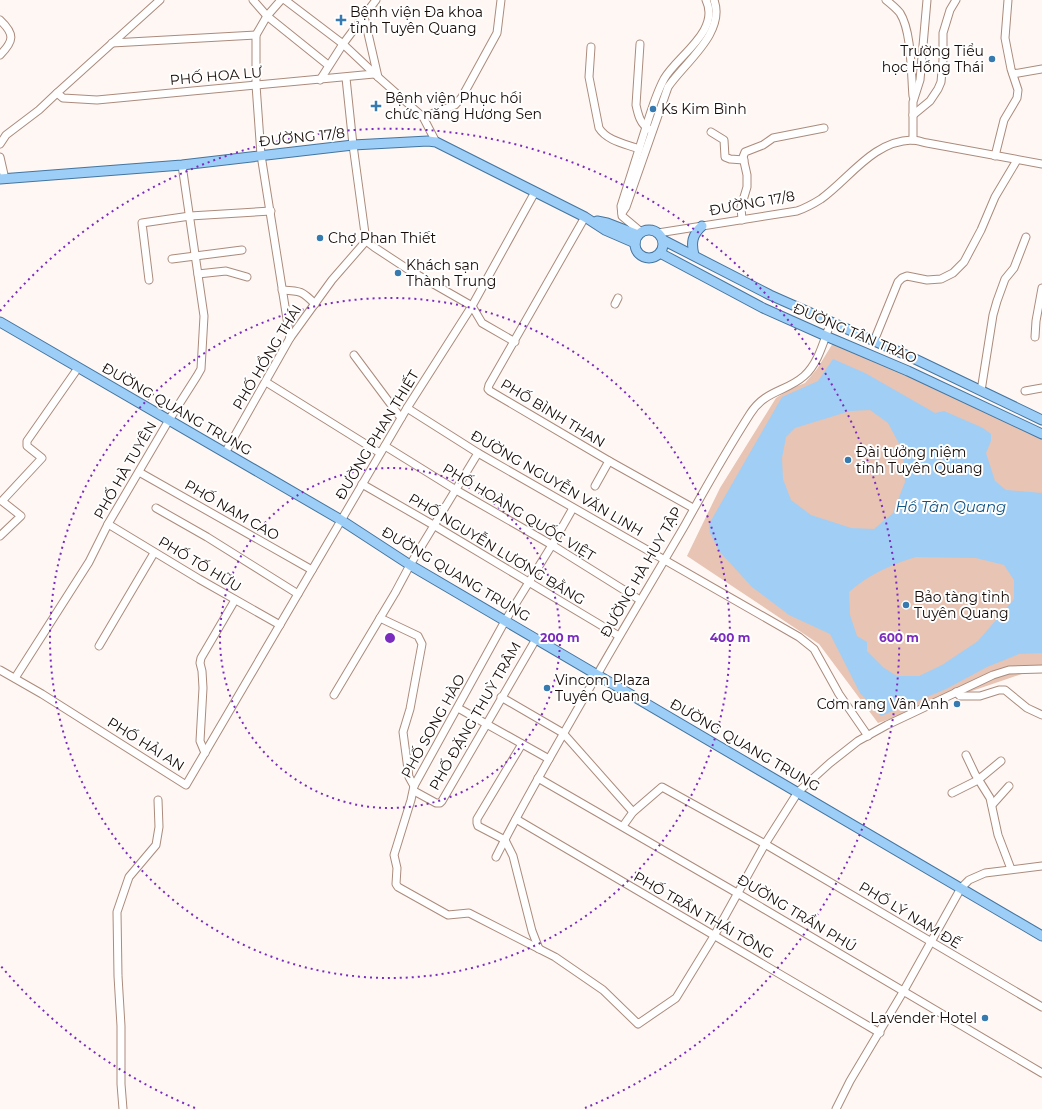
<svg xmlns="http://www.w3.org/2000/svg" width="1042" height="1109" viewBox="0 0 1042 1109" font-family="Montserrat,sans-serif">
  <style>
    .green { fill: #e7c4b3 }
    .water { fill: #a1cef5; fill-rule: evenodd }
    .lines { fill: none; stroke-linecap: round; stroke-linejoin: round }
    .minor-casing { stroke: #ab8b7c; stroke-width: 9 }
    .major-casing { stroke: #44759f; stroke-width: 11 }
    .minor { stroke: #fff; stroke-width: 7 }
    .major { stroke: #9dcef7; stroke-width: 9 }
    .ring { fill: none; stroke: #7b2cbf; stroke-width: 2; stroke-dasharray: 2 4 }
    .poi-dot { fill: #367ab0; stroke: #fff; stroke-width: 1.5 }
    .labels { text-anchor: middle; stroke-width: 4; stroke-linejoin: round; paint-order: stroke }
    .poi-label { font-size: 14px; fill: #160b06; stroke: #fff; text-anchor: start }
    .street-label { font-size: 14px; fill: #160b06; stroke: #fff }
    .water-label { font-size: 15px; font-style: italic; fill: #0f5585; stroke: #fff }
    .centre { fill: #7b2cbf; stroke: #fff; stroke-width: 2 }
    .ring-label { font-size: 12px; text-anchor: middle; font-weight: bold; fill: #7b2cbf; stroke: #fff; stroke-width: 4; stroke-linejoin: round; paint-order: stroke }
  </style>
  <rect width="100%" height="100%" fill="#fff7f4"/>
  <polygon class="green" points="833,343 1027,427 1042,436 1042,667 878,723 819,644 687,556 720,488 776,398 790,389 805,383 817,369"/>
  <path class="water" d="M833 359 865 373 935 413 944 411 983 428 991 434V441L986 453 995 481 1006 490 1042 493V653L1019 654 987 667 946 689 881 716 860 693 830 634 789 615 752 587 719 551 710 533 709 524 782 397 818 381ZM870 410 888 423 903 451 905 482 893 513 874 529 851 528 811 515 791 500 783 479 782 458 786 437 795 428 850 411ZM916 557 976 558 1004 565 1014 580V599L978 641 942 665 919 676H897L884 668 867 651V642L857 636 850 615 849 592C868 575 892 564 916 557Z"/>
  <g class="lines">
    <defs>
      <g id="minor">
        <polyline points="160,0 57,93 63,98 97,100 374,74"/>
        <polyline points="253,0 267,16 328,65"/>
        <polyline points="281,0 267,16 256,35 256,85 261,155 290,338"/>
        <polyline points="285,0 343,44 378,77 423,117 436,142"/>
        <path d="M886 0C891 4 896 8 900 13 912 32 911 74 913 96"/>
        <polyline points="364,16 378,77"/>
        <path d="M0 20C15 34 14 41 0 55"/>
        <polyline points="112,43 256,35"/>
        <path d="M640 44 636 105C638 114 640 124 649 129"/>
        <path d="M591 47 589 77 599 128C607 141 626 144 639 149"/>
        <polyline points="1013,74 1042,69"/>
        <polyline points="320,80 343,44 376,0"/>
        <polyline points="913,115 930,101 938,89 941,82 943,60 943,33 950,10 956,0"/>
        <polyline points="423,117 455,105 462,97 497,33 501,0"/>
        <polyline points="711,132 724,140 725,157 730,159 744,160"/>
        <polyline points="913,140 913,102 920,80 927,0"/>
        <polyline points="0,144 6,135 39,110 57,93"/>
        <polyline points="995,156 1004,120 1017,98 1018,90 1011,69 1005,38 1008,0"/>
        <polyline points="0,157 5,179"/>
        <path d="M622 213 626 207 668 87C684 63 726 33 714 0"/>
        <polyline points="585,217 489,385 488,389 490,391 609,461 693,508"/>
        <polyline points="742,220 741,207 747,187 747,175 743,157 745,152 763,145 773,138 824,128"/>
        <path d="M641 232 622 216 621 206C629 180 638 153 646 127 651 111 656 94 664 79 677 56 721 31 706 0"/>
        <path d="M658 233 797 211C806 208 813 204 821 199 850 178 873 141 912 140 917 140 922 142 927 143L1042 164"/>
        <polyline points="366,241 374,247 409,270 472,306 482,323 515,342"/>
        <polyline points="172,259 242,250"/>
        <polyline points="198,274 226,271 247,277"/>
        <polyline points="149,280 142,223 190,216 271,211"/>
        <path d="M282 290C301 291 302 291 315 304"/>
        <polyline points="615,304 618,298"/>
        <polyline points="1035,337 1036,321 1042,288"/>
        <polyline points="874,341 898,282 902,278 907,276 927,280 941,279 953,273 964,262 981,230 995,197 1017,160"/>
        <polyline points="354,355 401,418"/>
        <polyline points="266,382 380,453"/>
        <polyline points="981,391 993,315 997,301 1005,279 1014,268 1026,237"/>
        <polyline points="1025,391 1042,388"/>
        <polyline points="407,408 478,453 799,637 814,649 839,694 868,736"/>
        <polyline points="385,446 456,490 552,545 640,600"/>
        <polyline points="225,453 290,338 332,280 366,241 353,145 346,78"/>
        <polyline points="139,472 312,570"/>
        <polyline points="362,484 435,526 619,636"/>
        <polyline points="595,486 609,461"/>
        <polyline points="156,508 207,537 298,594"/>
        <polyline points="573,508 552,545 505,621 414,786 411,800 394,855 397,868 396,884 398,887 448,915 469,913 555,957 603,990 638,1024 676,998 714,936 765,844 798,792 830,763 858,741 887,725 993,675 1009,670 1042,669"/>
        <polyline points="108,524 199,579 280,625"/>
        <polyline points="0,536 21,516 2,501 42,458 27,446 27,441 78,368"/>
        <polyline points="380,618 418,636 422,644 410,709 403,732 409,777 414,786"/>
        <polyline points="99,646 154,553"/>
        <polyline points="0,670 42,694 186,785 407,408 472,306 535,192"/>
        <polyline points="15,678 89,562 108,524 169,420 197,376 201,369 204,316 182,165"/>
        <polyline points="956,692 960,696 980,696 999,690 1005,690 1027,708 1042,715"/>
        <polyline points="334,695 395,593 410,565 478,453"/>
        <polyline points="501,697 563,733 633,812"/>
        <polyline points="458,708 549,759"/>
        <polyline points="522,744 477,819 477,823 478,826 505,840 513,856 532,931 539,949"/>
        <polyline points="205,753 200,741 203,688 202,671 200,663 201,658 235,600"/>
        <polyline points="966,755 975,774 990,798 998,835 1011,869"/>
        <polyline points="538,778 737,893 1042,1073"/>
        <polyline points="414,791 436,803 440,803 442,801 536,639"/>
        <polyline points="952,793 978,780 1001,761"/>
        <polyline points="992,805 1009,786"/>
        <polyline points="516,819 880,1033"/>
        <polyline points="623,826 633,812 662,787 765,844 1042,1007"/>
        <path d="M496 857C527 795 563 735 597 675 626 624 656 575 685 525 706 487 727 450 750 414 765 390 786 392 804 376 819 363 824 339 831 322"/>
        <polyline points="123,1109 121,1084 121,1026 118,976 117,912 129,877 156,845 159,827 158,800"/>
        <polyline points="836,1109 850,1081 903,992 961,888 969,880 985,873 1042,866"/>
      </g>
      <g id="major">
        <polyline points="0,179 182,165 353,145 428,141 436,142 585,217 605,230 635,243"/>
        <polyline points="597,221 607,223 638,235"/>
        <circle cx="649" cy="244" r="14"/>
        <polyline points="663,240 770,295 915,359 1042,420"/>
        <polyline points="660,253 763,308 828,337 908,371 1042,434"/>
        <path d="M694 255C691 243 692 235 702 226"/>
        <polyline points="0,322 341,520 410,565 1042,936"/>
      </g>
    </defs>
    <use href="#minor" class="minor-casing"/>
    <use href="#major" class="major-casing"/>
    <use href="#minor" class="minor"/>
    <use href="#major" class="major"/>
  </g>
  <g class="ring">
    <circle cx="390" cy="638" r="170"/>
    <circle cx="390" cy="638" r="340"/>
    <path d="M195 1108A509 509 0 0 1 0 965M0 311A509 509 0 1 1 585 1108"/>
  </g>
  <g class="poi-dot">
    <path d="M339 14h4v4h4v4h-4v4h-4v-4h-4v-4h4z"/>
    <circle cx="992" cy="59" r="4"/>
    <path d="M374 100h4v4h4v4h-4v4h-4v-4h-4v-4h4z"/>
    <circle cx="653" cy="109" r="4"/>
    <circle cx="320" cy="238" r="4"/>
    <circle cx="398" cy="273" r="4"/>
    <circle cx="848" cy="460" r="4"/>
    <circle cx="906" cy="605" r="4"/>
    <circle cx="547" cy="688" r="4"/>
    <circle cx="957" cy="704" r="4"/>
    <circle cx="985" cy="1018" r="4"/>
  </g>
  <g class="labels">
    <g class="poi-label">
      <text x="350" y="17">Bệnh viện Đa khoa<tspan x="350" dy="16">tỉnh Tuyên Quang</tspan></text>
      <text x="984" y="56" text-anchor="end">Trường Tiểu<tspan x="984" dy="16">học Hồng Thái</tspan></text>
      <text x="385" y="103">Bệnh viện Phục hồi<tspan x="385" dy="16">chức năng Hương Sen</tspan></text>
      <text x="661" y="114">Ks Kim Bình</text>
      <text x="328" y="243">Chợ Phan Thiết</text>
      <text x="406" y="270">Khách sạn<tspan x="406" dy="16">Thành Trung</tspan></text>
      <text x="856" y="457">Đài tưởng niệm<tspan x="856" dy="16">tỉnh Tuyên Quang</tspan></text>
      <text x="914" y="602">Bảo tàng tỉnh<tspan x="914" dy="16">Tuyên Quang</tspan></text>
      <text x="555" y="685">Vincom Plaza<tspan x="555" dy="16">Tuyên Quang</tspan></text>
      <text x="949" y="709" text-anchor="end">Cơm rang Vân Anh</text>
      <text x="977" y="1023" text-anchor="end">Lavender Hotel</text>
    </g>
    <g class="street-label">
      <text transform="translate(216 76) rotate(-5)" y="5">PHỐ HOA LƯ</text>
      <text transform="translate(302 137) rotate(-6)" y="5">ĐƯỜNG 17/8</text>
      <text transform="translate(752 203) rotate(-10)" y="5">ĐƯỜNG 17/8</text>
      <text transform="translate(855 333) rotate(23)" y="5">ĐƯỜNG TÂN TRÀO</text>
      <text transform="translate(267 357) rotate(-59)" y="5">PHỐ HỒNG THÁI</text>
      <text transform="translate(177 409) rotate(30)" y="5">ĐƯỜNG QUANG TRUNG</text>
      <text transform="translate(553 413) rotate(31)" y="5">PHỐ BÌNH THAN</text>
      <text transform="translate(377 435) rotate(-59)" y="5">ĐƯỜNG PHAN THIẾT</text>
      <text transform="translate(125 470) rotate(-60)" y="5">PHỐ HÀ TUYÊN</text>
      <text transform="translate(557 483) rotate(30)" y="5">ĐƯỜNG NGUYỄN VĂN LINH</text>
      <text transform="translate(232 510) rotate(30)" y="5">PHỐ NAM CAO</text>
      <text transform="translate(519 512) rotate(31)" y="5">PHỐ HOÀNG QUỐC VIỆT</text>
      <text transform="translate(497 549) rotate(31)" y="5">PHỐ NGUYỄN LƯƠNG BẰNG</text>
      <text transform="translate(200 564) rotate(31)" y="5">PHỐ TỐ HỮU</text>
      <text transform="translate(641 572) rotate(-60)" y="5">ĐƯỜNG HÀ HUY TẬP</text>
      <text transform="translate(456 574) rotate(31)" y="5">ĐƯỜNG QUANG TRUNG</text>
      <text transform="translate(475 716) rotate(-60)" y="5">PHỐ ĐẶNG THUỲ TRÂM</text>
      <text transform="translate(433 726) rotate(-61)" y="5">PHỐ SONG HÀO</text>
      <text transform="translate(146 744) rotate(32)" y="5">PHỐ HẢI AN</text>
      <text transform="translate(745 745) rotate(30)" y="5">ĐƯỜNG QUANG TRUNG</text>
      <text transform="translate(797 913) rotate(31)" y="5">ĐƯỜNG TRẦN PHÚ</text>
      <text transform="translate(704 915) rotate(30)" y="5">PHỐ TRẦN THÁI TÔNG</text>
      <text transform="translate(910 915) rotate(31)" y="5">PHỐ LÝ NAM ĐẾ</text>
    </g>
    <g class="water-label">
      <text x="951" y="512">Hồ Tân Quang</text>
    </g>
  </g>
  <circle cx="390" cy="638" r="6" class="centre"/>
  <g class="ring-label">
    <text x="560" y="642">200 m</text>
    <text x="730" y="642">400 m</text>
    <text x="899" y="642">600 m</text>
  </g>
</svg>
